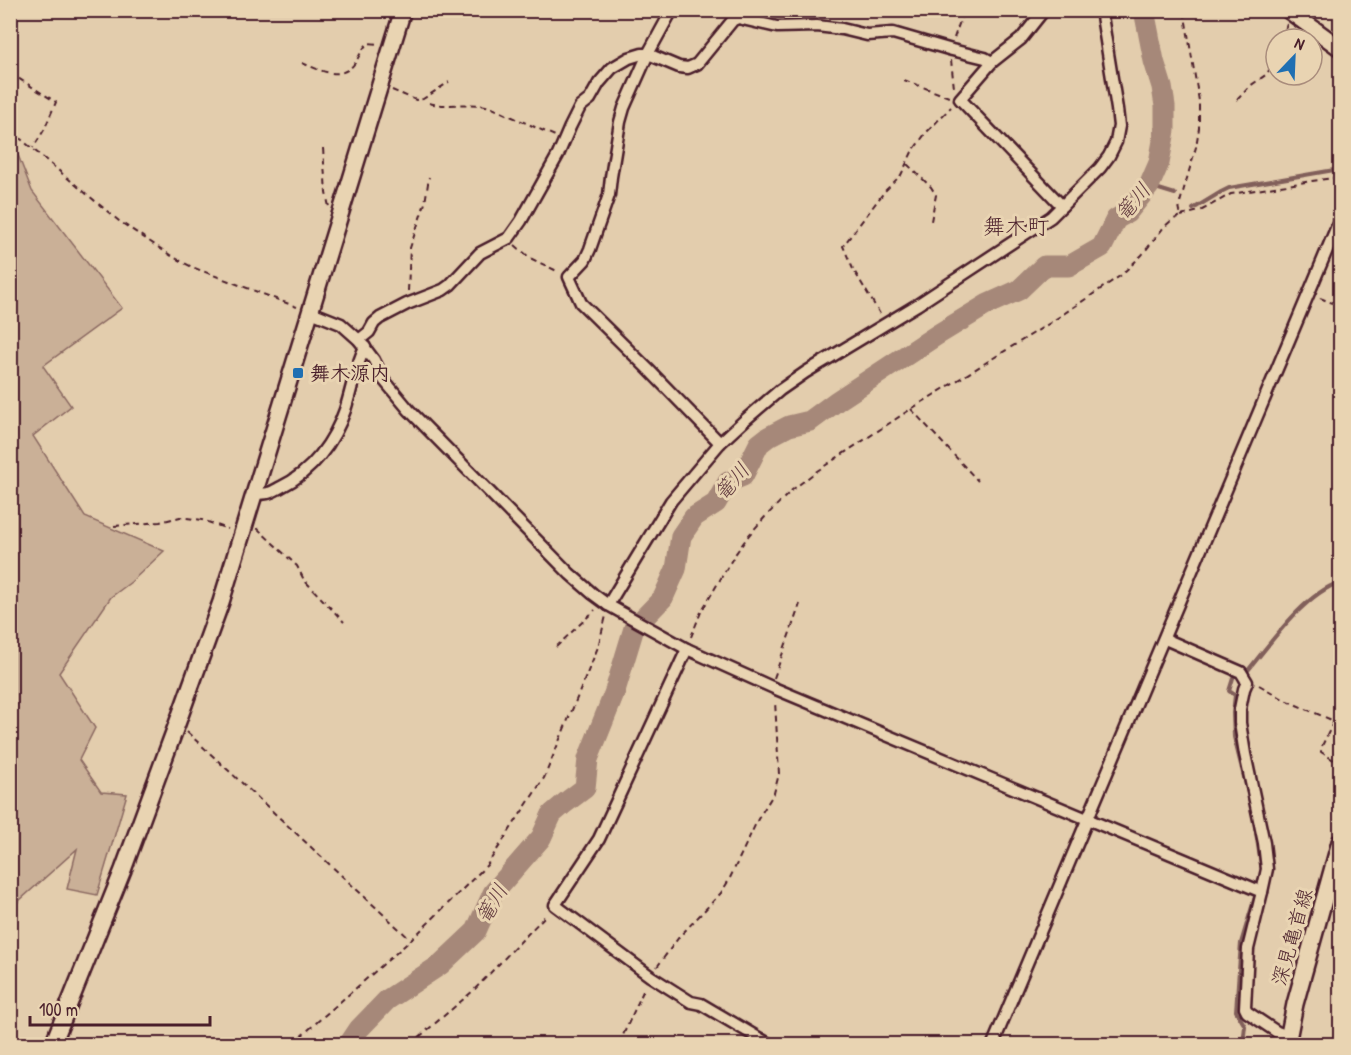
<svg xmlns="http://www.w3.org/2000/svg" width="1351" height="1055" viewBox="0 0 1351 1055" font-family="'Patrick Hand','Klee One',sans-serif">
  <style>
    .green { fill: #cab097; stroke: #8a6861; stroke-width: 1.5 }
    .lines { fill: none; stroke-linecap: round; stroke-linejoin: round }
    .stream { stroke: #815e5a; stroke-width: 4 }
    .river { stroke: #a68879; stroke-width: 21 }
    .street-casing { stroke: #4a1f2b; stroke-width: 15 }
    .secondary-casing { stroke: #4a1f2b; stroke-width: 20 }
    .path { stroke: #4a1f2b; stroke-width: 2; stroke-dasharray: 6 4.5; stroke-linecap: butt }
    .street { stroke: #e9d4b2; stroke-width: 10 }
    .secondary { stroke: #e9d4b2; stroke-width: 15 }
    .poi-dot { fill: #1f6fb2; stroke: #e9d4b2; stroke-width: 2 }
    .labels { text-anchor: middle; stroke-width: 6; stroke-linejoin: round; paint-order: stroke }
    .poi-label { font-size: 20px; font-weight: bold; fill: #4a1f2b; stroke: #e9d4b2; text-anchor: start }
    .street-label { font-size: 20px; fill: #4a1f2b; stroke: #e9d4b2 }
    .water-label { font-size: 21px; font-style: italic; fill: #61393e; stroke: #e9d4b2 }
    .quarter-label { font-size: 22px; fill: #4a1f2b; stroke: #e9d4b2 }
  </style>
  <rect width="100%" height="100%" fill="#e3cdad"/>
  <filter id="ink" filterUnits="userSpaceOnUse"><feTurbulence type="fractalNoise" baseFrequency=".0167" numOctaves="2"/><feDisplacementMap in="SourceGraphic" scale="12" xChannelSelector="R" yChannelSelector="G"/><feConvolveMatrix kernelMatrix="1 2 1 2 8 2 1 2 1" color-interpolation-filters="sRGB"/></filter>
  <g filter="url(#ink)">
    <polygon class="green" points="11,137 32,191 122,308 43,366 71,406 33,436 85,517 164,551 131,582 111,597 59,673 95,728 79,760 101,792 127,794 97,895 67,889 77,849 11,908"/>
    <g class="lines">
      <g class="stream">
        <polyline points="1149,186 1175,194"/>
        <polyline points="1193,209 1221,192 1229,188 1340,169"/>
        <path d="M1245 674C1270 644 1303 595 1340 582"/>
        <polyline points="1238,675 1234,675 1229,691 1235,695 1233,713 1234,737 1250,801"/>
        <polyline points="1255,826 1262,871"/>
        <polyline points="1243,1044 1245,1026 1236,1011 1241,943 1257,890"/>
      </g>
      <polyline class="river" points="349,1044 359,1029 387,1000 440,965 476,931 493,893 541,838 552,814 565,803 585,788 588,759 614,694 634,628 663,598 676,569 681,536 694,517 716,503 728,482 743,476 759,444 768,437 789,426 810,421 837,401 937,335 988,304 1019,290 1044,266 1069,266 1102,247 1116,219 1127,213 1149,186 1159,163 1165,130 1165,106 1162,87 1154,61 1144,10"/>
      <defs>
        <g id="street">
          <polyline points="672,10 648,54 624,108 620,122 611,177 609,195 590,249 585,260 569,277 581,303 649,370 720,443"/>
          <polyline points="1044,10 1021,39 992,62 960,99 1062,206"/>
          <polyline points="311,312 341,324 359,340 374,360 384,380 409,410 570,574 593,594 608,605 687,649 776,689 1262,892 1248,949 1245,1008 1247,1012 1277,1032 1288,1036"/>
          <polyline points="359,340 369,332 374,323 380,318 407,304 443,290 450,285 480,253 509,238 521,221 558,155 570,127 580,107 590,99 599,83 612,68 629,58 642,54 648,54 679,67 688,68 697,64 733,20 738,18 777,27 817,26 842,29 867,35 893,33 952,50 985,58 992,62"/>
          <path d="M254 494C259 494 264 494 268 493 273 492 277 489 281 487 312 472 334 442 345 410 352 389 355 367 365 347"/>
          <polyline points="608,605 671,501 720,443 745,420 780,390 806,372 917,305 1051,217 1100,168 1109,156 1116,142 1119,126 1117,109 1101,10"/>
          <polyline points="1165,639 1241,672 1247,682 1244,689 1240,709 1240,723 1245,754 1264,843 1267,869 1262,892"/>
          <polyline points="687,649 599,839 555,905 650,976 691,1002 701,1004 769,1044"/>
          <polyline points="1326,892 1334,892 1340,888"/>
          <polyline points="993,1044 1340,219"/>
        </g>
        <g id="secondary">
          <polyline points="1288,10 1340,48"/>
          <polyline points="53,1044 123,870 177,724 221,602 403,10"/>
          <polyline points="1287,1044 1295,1004 1340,842"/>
        </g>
      </defs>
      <use href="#street" class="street-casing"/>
      <use href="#secondary" class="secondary-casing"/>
      <g class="path">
        <polyline points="954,38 964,10"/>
        <polyline points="1282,39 1287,24"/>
        <polyline points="951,60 954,88"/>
        <path d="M302 63C320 70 341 82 355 63 359 57 362 49 368 43L378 44"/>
        <polyline points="10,73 56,102 44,130 33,148"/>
        <polyline points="904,80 949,97"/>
        <polyline points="392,90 416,100 423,99 449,82"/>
        <polyline points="1237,100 1250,86 1267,74 1276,57"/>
        <path d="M429 103C449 108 470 101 490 107L555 136"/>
        <polyline points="10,130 119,221 173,257 192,267 297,307"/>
        <polyline points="323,148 326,193 329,207"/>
        <polyline points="907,164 931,187 936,195 931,221"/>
        <polyline points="1181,216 1202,210 1231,194 1312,181 1340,177"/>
        <polyline points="515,245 530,258 559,272"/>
        <polyline points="408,291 410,248 425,203 429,177"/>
        <polyline points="1320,298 1340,306"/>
        <polyline points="880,314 853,269 843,246 885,191 901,175 912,152 925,134 951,107"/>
        <polyline points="911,409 978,481"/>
        <polyline points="114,526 160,522 180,517 202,520 228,529"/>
        <polyline points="257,528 297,566 304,580 344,622"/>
        <polyline points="691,637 701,612 734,556 749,535 765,517 792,490 817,471 911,409 1050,323 1120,276 1142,255 1164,227 1172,220 1181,216 1179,206 1196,147 1199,128 1199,101 1184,10"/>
        <polyline points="556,647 595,610"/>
        <polyline points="774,678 800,604"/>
        <polyline points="1259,685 1285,700 1334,721 1321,748 1321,752 1340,764"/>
        <polyline points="187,732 411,940 487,865 544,778 598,647 606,616"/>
        <polyline points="657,967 679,937 721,893 729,880 758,819 774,793 779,774 775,701"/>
        <polyline points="292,1044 411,940"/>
        <polyline points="411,1044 473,991 547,914"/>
        <polyline points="619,1044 645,987"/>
      </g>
      <use href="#street" class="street"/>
      <use href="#secondary" class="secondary"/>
    </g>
  </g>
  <rect class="poi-dot" x="292" y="367" width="12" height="12" rx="3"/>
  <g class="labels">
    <g class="poi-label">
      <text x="310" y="380">舞木源内</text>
    </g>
    <g class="street-label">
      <text transform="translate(1292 937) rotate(-74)" y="7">深見亀首線</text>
    </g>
    <g class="water-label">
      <text transform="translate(1133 202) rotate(-50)" y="7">篭川</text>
      <text transform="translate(732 482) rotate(-50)" y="7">篭川</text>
      <text transform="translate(492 904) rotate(-60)" y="7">篭川</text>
    </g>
    <g class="quarter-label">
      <text x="1016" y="234">舞木町</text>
    </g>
  </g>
  <rect width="1351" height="1055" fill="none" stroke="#e9d4b2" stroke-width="36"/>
  <rect x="18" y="18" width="1315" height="1019" fill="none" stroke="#4a1f2b" stroke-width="2" filter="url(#ink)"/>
  <g transform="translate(1294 57) rotate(23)"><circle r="28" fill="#e9d4b2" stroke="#a98c7c" stroke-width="1.5"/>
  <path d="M0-4.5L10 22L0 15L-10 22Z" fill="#1f6fb2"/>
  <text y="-9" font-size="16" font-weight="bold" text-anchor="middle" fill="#4a1f2b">N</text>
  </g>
  <path d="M30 1016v9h180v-9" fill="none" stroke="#4a1f2b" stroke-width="3"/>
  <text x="39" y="1016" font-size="18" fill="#4a1f2b" stroke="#e9d4b2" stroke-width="4.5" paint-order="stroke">100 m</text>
</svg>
